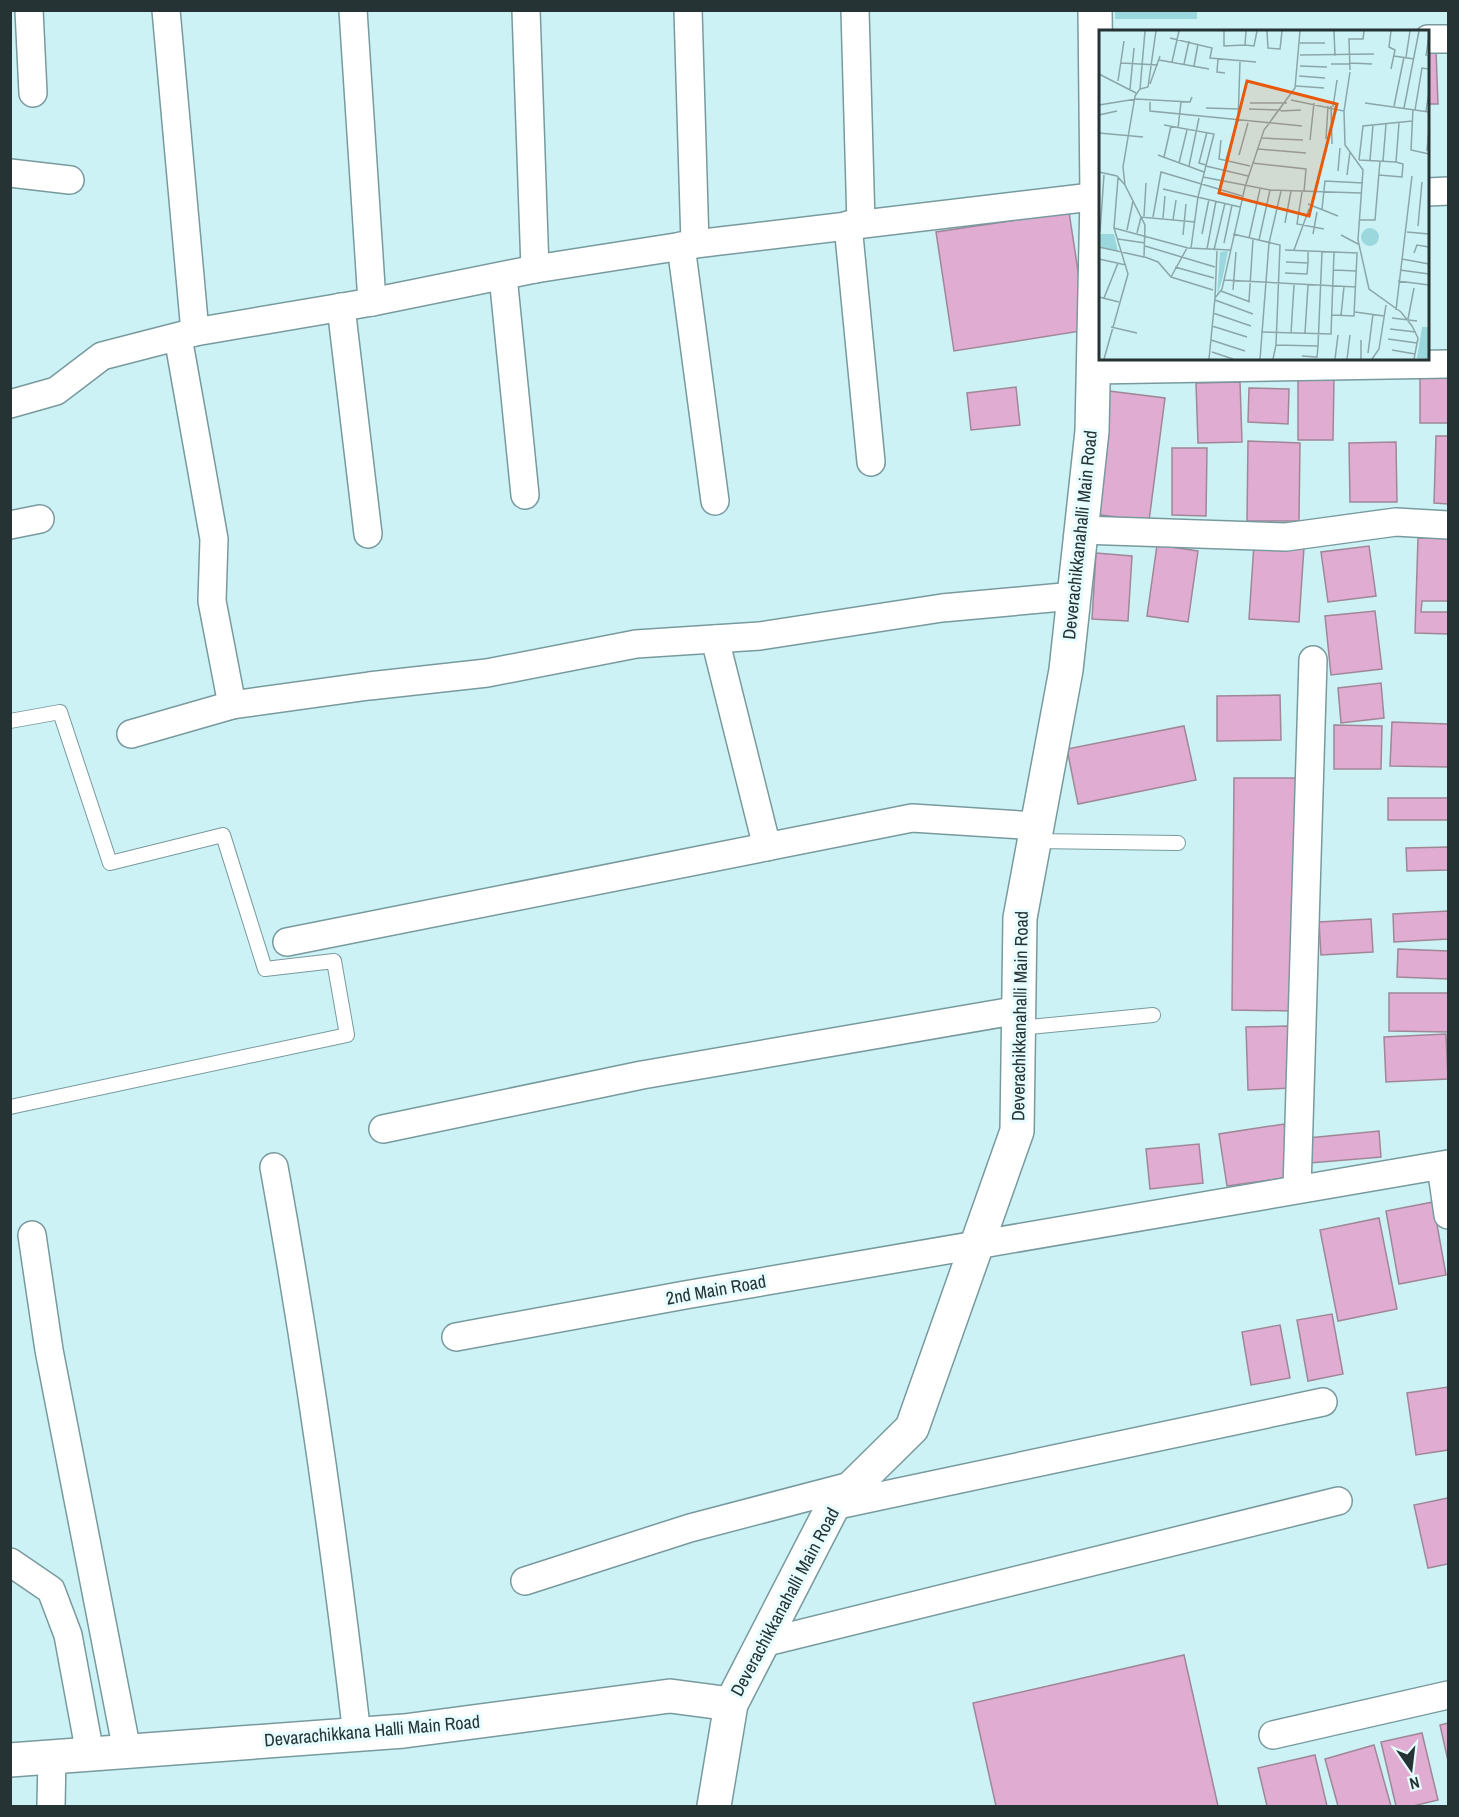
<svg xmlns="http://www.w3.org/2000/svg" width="1459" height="1817" viewBox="0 0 1459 1817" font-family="'Archivo Narrow',sans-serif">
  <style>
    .green { fill: #9bd8de }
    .building { fill: #e1acd2; stroke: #9f8798; stroke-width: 1.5 }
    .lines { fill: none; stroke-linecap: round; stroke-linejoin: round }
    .service-casing { stroke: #789a9e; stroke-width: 16 }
    .minor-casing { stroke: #789a9e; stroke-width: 30 }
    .tertiary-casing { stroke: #789a9e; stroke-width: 36 }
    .service { stroke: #fff; stroke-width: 14 }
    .minor { stroke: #fff; stroke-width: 27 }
    .tertiary { stroke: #fff; stroke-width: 33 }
    .labels { text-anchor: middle; stroke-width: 6; stroke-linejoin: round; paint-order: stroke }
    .street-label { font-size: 18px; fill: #253334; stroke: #e6fcfe }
    .inset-road { fill: none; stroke: #8aa6a8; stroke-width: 1.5 }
    .view { fill: #e8590c; fill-opacity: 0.15; stroke: #e8590c; stroke-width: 3 }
    .inset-edge { fill: none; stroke: #253334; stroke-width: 3 }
  </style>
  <rect width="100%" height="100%" fill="#cdf2f5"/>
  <rect class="green" x="1115" y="11" width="82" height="8"/>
  <g class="building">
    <polygon points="1428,51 1436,51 1438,104 1428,104"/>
    <polygon points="1069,212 1087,330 954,351 936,232"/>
    <rect x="1420" y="370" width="28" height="53"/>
    <polygon points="1298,378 1334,378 1333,440 1298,440"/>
    <polygon points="1240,382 1242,442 1198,443 1196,383"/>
    <polygon points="1016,387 1020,425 971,430 967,393"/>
    <polygon points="1249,388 1289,389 1288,424 1248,422"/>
    <polygon points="1109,391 1165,398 1149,521 1093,514"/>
    <polygon points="1436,436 1448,436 1448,504 1434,503"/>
    <polygon points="1248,441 1300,443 1299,521 1247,521"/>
    <polygon points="1396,442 1397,502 1350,502 1349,443"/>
    <polygon points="1172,448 1207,448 1206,516 1172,515"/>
    <polygon points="1418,538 1448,538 1448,601 1422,601 1421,612 1448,612 1448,634 1415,633"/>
    <polygon points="1254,544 1304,547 1299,622 1249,619"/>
    <polygon points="1157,545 1198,551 1188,622 1147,616"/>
    <polygon points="1369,546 1376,596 1328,602 1321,552"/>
    <polygon points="1096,553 1132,556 1128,621 1092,619"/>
    <polygon points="1375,611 1382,669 1331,675 1325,616"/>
    <polygon points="1381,683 1384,718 1341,723 1338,688"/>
    <polygon points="1280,695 1281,740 1217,741 1217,696"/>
    <polygon points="1392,722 1448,724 1448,767 1390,766"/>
    <polygon points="1334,725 1382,726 1381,769 1334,769"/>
    <polygon points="1184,726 1196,780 1078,804 1067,749"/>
    <polygon points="1234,778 1296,778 1294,1011 1232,1010"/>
    <rect x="1388" y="798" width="60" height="22"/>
    <polygon points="1448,847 1448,870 1407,871 1406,848"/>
    <polygon points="1448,911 1448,939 1394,942 1393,914"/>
    <polygon points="1371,919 1373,952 1321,955 1319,922"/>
    <polygon points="1398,949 1448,951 1448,979 1397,977"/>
    <polygon points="1389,993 1448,993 1448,1032 1389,1031"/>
    <polygon points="1289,1026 1292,1088 1248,1090 1246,1027"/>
    <polygon points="1446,1034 1448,1079 1386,1082 1384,1037"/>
    <polygon points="1284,1124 1292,1177 1227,1186 1219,1134"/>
    <polygon points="1379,1131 1381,1157 1310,1163 1308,1138"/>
    <polygon points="1199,1144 1203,1183 1150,1189 1146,1149"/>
    <polygon points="1433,1202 1446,1275 1399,1284 1386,1211"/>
    <polygon points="1379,1218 1397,1309 1338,1321 1320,1230"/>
    <polygon points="1332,1314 1343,1374 1308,1381 1297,1320"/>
    <polygon points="1280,1325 1290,1378 1251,1385 1242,1332"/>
    <polygon points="1448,1387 1448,1450 1416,1455 1407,1393"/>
    <polygon points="1448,1498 1448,1564 1428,1568 1414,1505"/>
    <polygon points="1184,1655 1218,1806 996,1806 973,1703"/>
    <polygon points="1448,1723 1448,1761 1440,1725"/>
    <polygon points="1422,1733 1438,1800 1413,1806 1396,1806 1381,1742"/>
    <polygon points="1374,1745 1391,1806 1338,1806 1325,1759"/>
    <polygon points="1315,1755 1327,1806 1267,1806 1258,1768"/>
  </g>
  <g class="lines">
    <defs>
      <g id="service">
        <polyline points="10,721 60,712 110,863 223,835 265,969 334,961 347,1035 10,1107"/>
        <polyline points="1035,841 1178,843"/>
        <polyline points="1019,1028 1153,1015"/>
      </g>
      <g id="minor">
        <polyline points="29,10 33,93"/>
        <polyline points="166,10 195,332"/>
        <polyline points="353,10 372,302"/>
        <polyline points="526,10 535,269"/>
        <polyline points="688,10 695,244"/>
        <polyline points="855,10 861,224"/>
        <polyline points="1428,39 1448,39"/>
        <polyline points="10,173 70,180"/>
        <polyline points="1428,192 1448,191"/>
        <polyline points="848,225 871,462"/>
        <polyline points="681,246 715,501"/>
        <polyline points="503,276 525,495"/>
        <polyline points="341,307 368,534"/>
        <polyline points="178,337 214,539 212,601 232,705 369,686 487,673 636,644 760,636 942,608 1074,596"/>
        <polyline points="1093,370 1448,364"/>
        <polyline points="10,404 56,391 102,356 195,332 372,302 535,269 695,244 1100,196"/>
        <polyline points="10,525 40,519"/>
        <polyline points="1081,530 1286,537 1396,522 1448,525"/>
        <polyline points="715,639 767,847"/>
        <polyline points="131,734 232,705"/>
        <polyline points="287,942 912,818 1037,826"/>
        <polyline points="383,1129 642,1075 1019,1010"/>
        <polyline points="1441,1166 1448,1215"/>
        <path d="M274 1167C308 1355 335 1545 357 1735"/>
        <polyline points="1297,1189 1313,660"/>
        <polyline points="32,1235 49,1350 127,1751"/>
        <polyline points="456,1337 685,1295 1448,1164"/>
        <polyline points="833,1506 1323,1402"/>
        <polyline points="10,1562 51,1590 68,1635 90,1754"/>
        <polyline points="525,1581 690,1528 854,1485"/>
        <polyline points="763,1643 1338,1501"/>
        <polyline points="1273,1735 1448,1695"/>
        <polyline points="51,1806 52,1757"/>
      </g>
      <g id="tertiary">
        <polyline points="10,1760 404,1731 670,1696 731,1704"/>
        <polyline points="714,1806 731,1704 833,1506 912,1428 1017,1131 1020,918 1066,670 1092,431 1097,196 1095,10"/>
      </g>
    </defs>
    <use href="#service" class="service-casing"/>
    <use href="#minor" class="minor-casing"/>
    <use href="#tertiary" class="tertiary-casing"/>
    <use href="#service" class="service"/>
    <use href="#minor" class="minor"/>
    <use href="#tertiary" class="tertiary"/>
  </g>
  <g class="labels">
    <g class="street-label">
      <text transform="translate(1080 535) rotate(-84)" y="6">Deverachikkanahalli Main Road</text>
      <text transform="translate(1020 1016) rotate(-89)" y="6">Deverachikkanahalli Main Road</text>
      <text transform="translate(716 1290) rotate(-10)" y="6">2nd Main Road</text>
      <text transform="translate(785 1602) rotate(-62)" y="6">Deverachikkanahalli Main Road</text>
      <text transform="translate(372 1731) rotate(-5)" y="6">Devarachikkana Halli Main Road</text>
    </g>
  </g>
  <g transform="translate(1099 30)">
    <rect width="330" height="330" fill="#cdf2f5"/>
    <path d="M262 207a9 9 0 1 1 18 0a9 9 0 1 1-18 0ZM0 204H15L19 221 0 218ZM129 221 123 251 118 265 121 222ZM323 297H330V329L318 328Z" fill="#9bd8de"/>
    <path class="inset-road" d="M125 1V16L146 15M147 1 146 15 155 16 158 1M168 1 169 18 181 19 183 1M235 1 236 26M292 1 290 17 296 20 292 39M71 8 113 18 111 28 157 32M201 13H226M201 25 275 24M295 26 315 29M327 26 330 5M307 27 311 1M119 29 118 42 126 43M60 30 110 39M73 32 80 1M22 33 59 35M251 33 273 34M85 34 90 11M232 34H251M95 36 99 14M201 36 228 37M251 40 250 9H264L265 1M0 44 37 63M200 46 226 48M19 51 25 11M51 54 61 26M197 56 225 58M31 59 35 18M41 59 49 57 57 1M192 70 245 81 246 115 264 140 259 210 270 259 302 282 313 296 319 308 315 329M51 72V81L203 96M151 73H188M266 73 330 82M0 75 37 69 91 72 93 67M232 76 233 114M295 76 305 27M234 77 238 50M107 78 141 79M305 78 320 1M150 79 182 80M314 79 312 120 330 124M316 80 323 38 330 39M182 81 202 80M245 81 251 42M327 81 330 62M0 85 18 81M139 92 141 32M65 95 115 104 99 167 92 218M79 98 82 72M0 103 44 107M163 108 204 110M227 109 229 76M122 110 120 129 151 136M211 110 215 73M159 119 207 123M328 121 330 98M59 125 105 142M140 125 149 93M65 127 72 96M127 130 138 92M260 130 264 96 313 91M260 130 297 132M271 130 274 95M284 131 287 94M297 132 300 93M80 133 88 100M153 133 207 139 205 162M107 135 100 133 108 102M90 136 100 88M107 136 149 146M239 141 241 118M0 142 18 146 26 155M248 145 251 122M280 145 303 147 304 134 297 132M104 147 171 160 262 163M64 159 141 177M203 162 198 194 225 199M209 174 239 186M223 179 226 151 264 153M45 186 47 153M54 187 62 142 143 166M64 188 66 166M74 190 77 170M261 190H276L281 131M186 193 192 161M319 196 323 152M15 198 89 218 131 220M28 200 34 171M1 202 5 145M308 202 330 204M38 203 42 187 96 192M103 204 110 169M134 204 181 215 177 315M214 204 218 182M84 205 87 174M242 205 259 214M150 208 161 159M19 209 46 213M160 210 171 160M125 213 133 175M46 216 116 237M0 217 45 227 46 195 26 155 24 137 36 66 41 59 46 1M88 218 72 247 114 260M108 219 117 171M115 220 126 173M186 220 259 223M195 220 210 179M118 221 116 268 123 259 146 157 165 100 196 58 201 1M315 223 318 215 330 217M46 227 59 232 72 247M0 229 27 235M303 229 330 234M187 232 209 233V221M76 237 115 248M235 240 257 241M301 240 330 244M186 243 208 244 209 233M125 250 257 257M299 251 330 255M134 260 137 222M122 261 151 272M0 267 20 272M5 268 19 233M116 270 154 284M150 271 154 209M297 280 313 146M256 282 285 286M114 283 152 296M233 285 255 286 258 224M242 285 245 257M293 288 318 291M309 289 315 258M113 296 148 307M12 297 38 303M291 299 317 302M162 302 232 304 235 222M192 303 195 255M206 303 209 255M289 309 318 313M112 310 146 321M293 320 316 324M113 322 134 329M269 323 274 284M203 326 218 327 219 316M5 329 29 244 15 198 19 148M110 329 116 268M161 329 170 213 182 161M174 329 177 315 219 316 223 222M236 329 239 305M248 329 251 305M262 329V310M273 329 280 319 287 275"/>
    <path class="view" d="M148 51 238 74 210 186 120 163Z"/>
    <rect width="330" height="330" class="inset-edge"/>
  </g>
  <rect width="1459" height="1817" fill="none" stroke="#253334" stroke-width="24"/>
  <g transform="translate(1411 1769) rotate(166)" stroke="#e6fcfe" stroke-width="4.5" paint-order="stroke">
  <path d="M0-4.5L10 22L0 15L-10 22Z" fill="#253334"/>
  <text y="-9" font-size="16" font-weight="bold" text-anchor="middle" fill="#253334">N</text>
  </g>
</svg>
